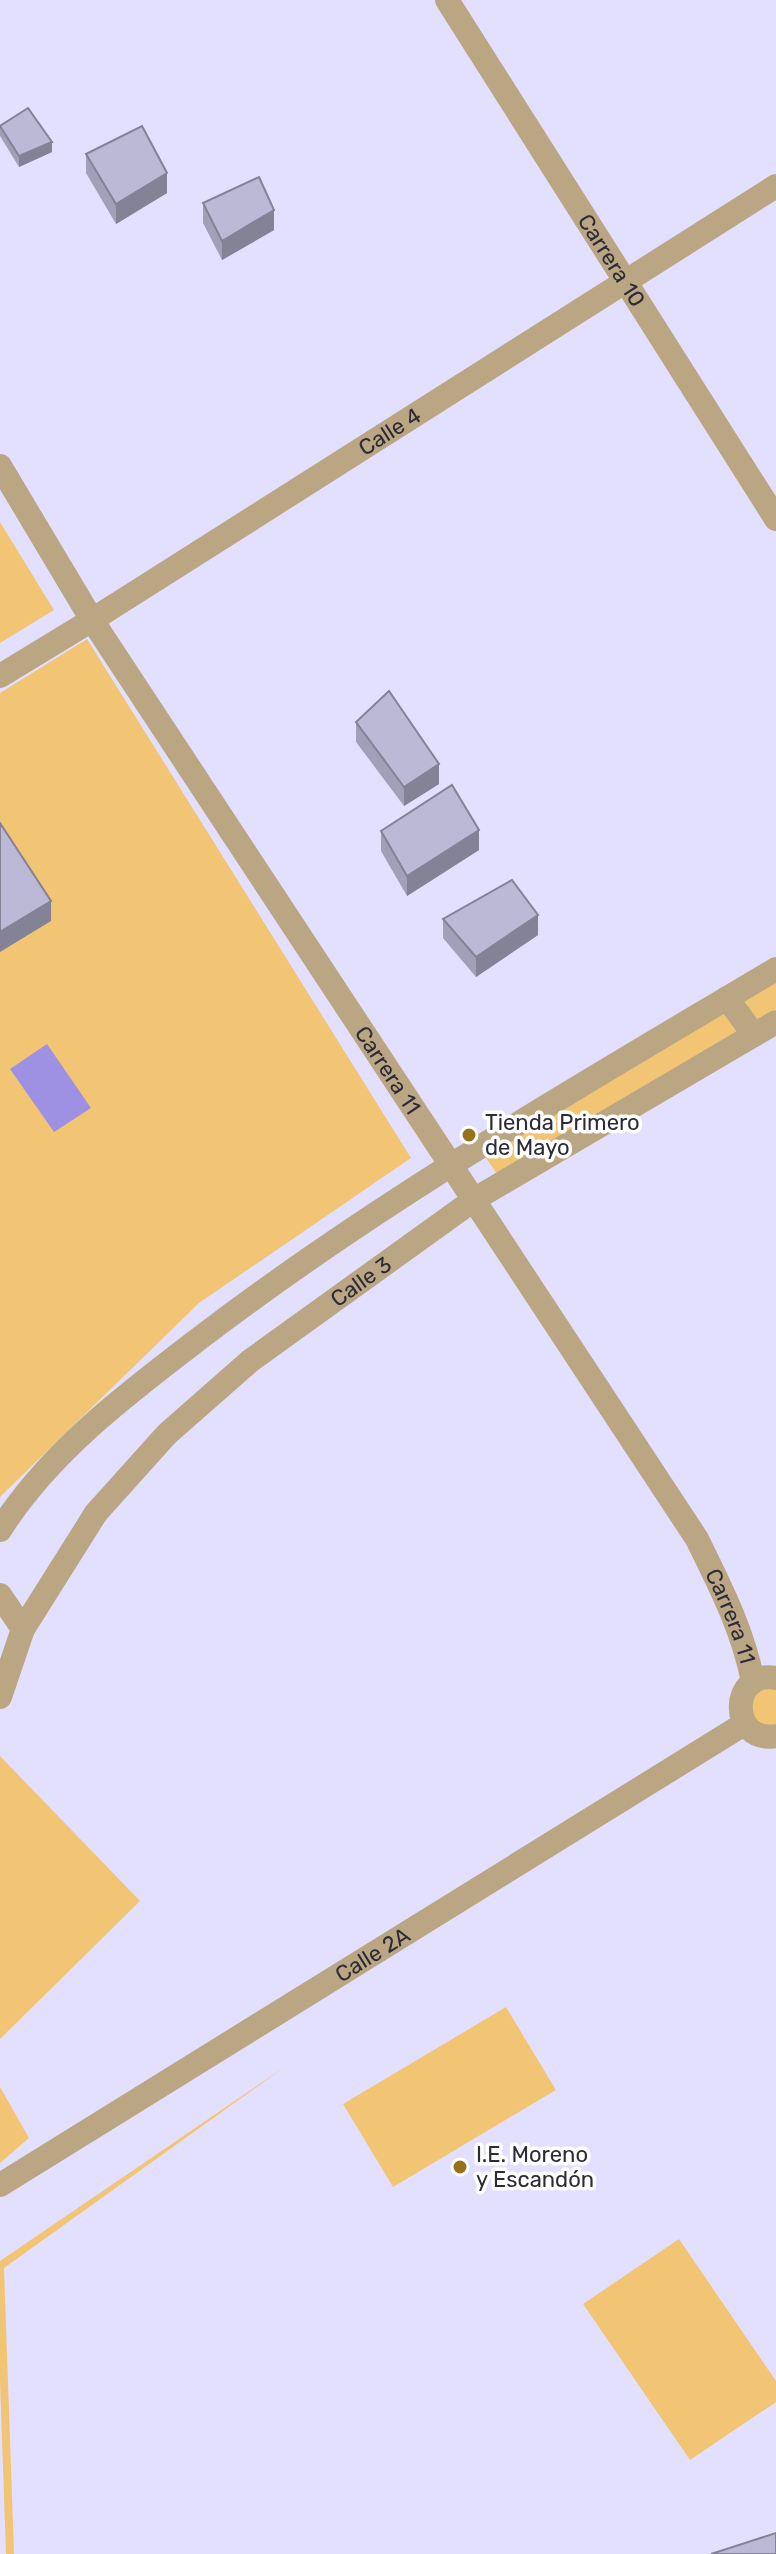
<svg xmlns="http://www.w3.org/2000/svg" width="776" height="2554" viewBox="0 0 776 2554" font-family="Rubik,sans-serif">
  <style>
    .green { fill: #f1c573 }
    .water { fill: #9e91e3 }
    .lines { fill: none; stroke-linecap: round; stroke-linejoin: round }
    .minor { stroke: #bba684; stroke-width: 24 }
    .wall { fill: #a29fb9 }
    .shaded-wall { fill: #848296 }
    .building { fill: #bcb9d7; stroke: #848296; stroke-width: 2 }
    .poi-dot { fill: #98711d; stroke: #fff; stroke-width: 3 }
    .labels { text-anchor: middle; stroke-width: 7; stroke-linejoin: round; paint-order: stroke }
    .street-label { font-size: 22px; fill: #2c2b37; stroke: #fff }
    .poi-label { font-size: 22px; fill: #2c2b37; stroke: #fff; text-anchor: start }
  </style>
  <rect width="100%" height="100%" fill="#e3e0ff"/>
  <g class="green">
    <polygon points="0,522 54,610 0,643"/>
    <polygon points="87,639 411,1158 199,1303 0,1497 0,693"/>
    <polygon points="776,980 776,1009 497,1174 484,1155"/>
    <polygon points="776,1680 776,1729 751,1722 750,1690"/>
    <polygon points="0,1756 140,1901 0,2039"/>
    <polygon points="506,2007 556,2090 393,2187 343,2104"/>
    <polygon points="286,2066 4,2268 14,2554 6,2554 0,2381 0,2261"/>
    <polygon points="0,2087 29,2138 0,2163"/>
    <polygon points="679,2239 776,2381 776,2402 690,2460 583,2304"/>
  </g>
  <polygon class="water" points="47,1044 91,1108 54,1132 10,1069"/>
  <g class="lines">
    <g class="minor">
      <path id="s1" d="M447 0 776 519"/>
      <path id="s2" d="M0 466 92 620 697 1539C720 1586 743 1630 753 1682"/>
      <path id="s3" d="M0 676 92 620 776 186"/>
      <polyline points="727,998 754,1035"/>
      <path d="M0 1530C49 1452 128 1393 200 1338 382 1199 580 1086 776 969"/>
      <polyline points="0,1595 23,1629"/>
      <path d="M776 1678C730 1669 728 1744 776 1736"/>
      <path id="s4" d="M0 1697 23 1629 96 1513 167 1434 250 1361 475 1199 776 1022"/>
      <path id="s5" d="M0 2185 744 1724"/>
    </g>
  </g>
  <g class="wall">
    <polygon points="0,126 52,152 19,167 0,136"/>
    <polygon points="86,154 167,193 116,224 86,173"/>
    <polygon points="203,203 274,230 222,260 203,223"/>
    <polygon points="356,722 439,784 404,806 356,742"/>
    <polygon points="381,831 479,850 407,896 381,851"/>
    <polygon points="443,919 538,935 476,977 443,938"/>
  </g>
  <g class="shaded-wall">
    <polygon points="52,142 52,152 19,167 19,156"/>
    <polygon points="167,173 167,193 116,224 116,204"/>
    <polygon points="274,210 274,230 222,260 222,241"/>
    <polygon points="439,764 439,784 404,806 404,787"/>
    <polygon points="479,830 479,850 407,896 407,876"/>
    <polygon points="51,901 51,921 0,952 0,932"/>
    <polygon points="538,915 538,935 476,977 476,957"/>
  </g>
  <g class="building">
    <polygon points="28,108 52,142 19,156 0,126"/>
    <polygon points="142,126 167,173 116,204 86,154"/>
    <polygon points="259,177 274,210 222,241 203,203"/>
    <polygon points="389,691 439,764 404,787 356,722"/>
    <polygon points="452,785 479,830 407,876 381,831"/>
    <polygon points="0,823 51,901 0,932"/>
    <polygon points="512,880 538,915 476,957 443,919"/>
    <polygon points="776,2533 776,2554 711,2554"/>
  </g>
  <g class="poi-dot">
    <circle cx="469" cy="1135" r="8"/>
    <circle cx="460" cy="2167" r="8"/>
  </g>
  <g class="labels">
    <g class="street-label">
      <text dy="8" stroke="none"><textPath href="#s1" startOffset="308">Carrera 10</textPath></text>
      <text dy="8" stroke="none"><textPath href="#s3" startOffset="460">Calle 4</textPath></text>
      <text dy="8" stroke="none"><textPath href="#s2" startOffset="718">Carrera 11</textPath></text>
      <text dy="8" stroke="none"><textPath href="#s4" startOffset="562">Calle 3</textPath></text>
      <text dy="8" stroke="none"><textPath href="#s2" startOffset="1364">Carrera 11</textPath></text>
      <text dy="8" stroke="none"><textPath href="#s5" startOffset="438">Calle 2A</textPath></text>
    </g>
    <g class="poi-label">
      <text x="485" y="1130">Tienda Primero<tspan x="485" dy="25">de Mayo</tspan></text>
      <text x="476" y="2162">I.E. Moreno<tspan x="476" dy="25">y Escandón</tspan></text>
    </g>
  </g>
</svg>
